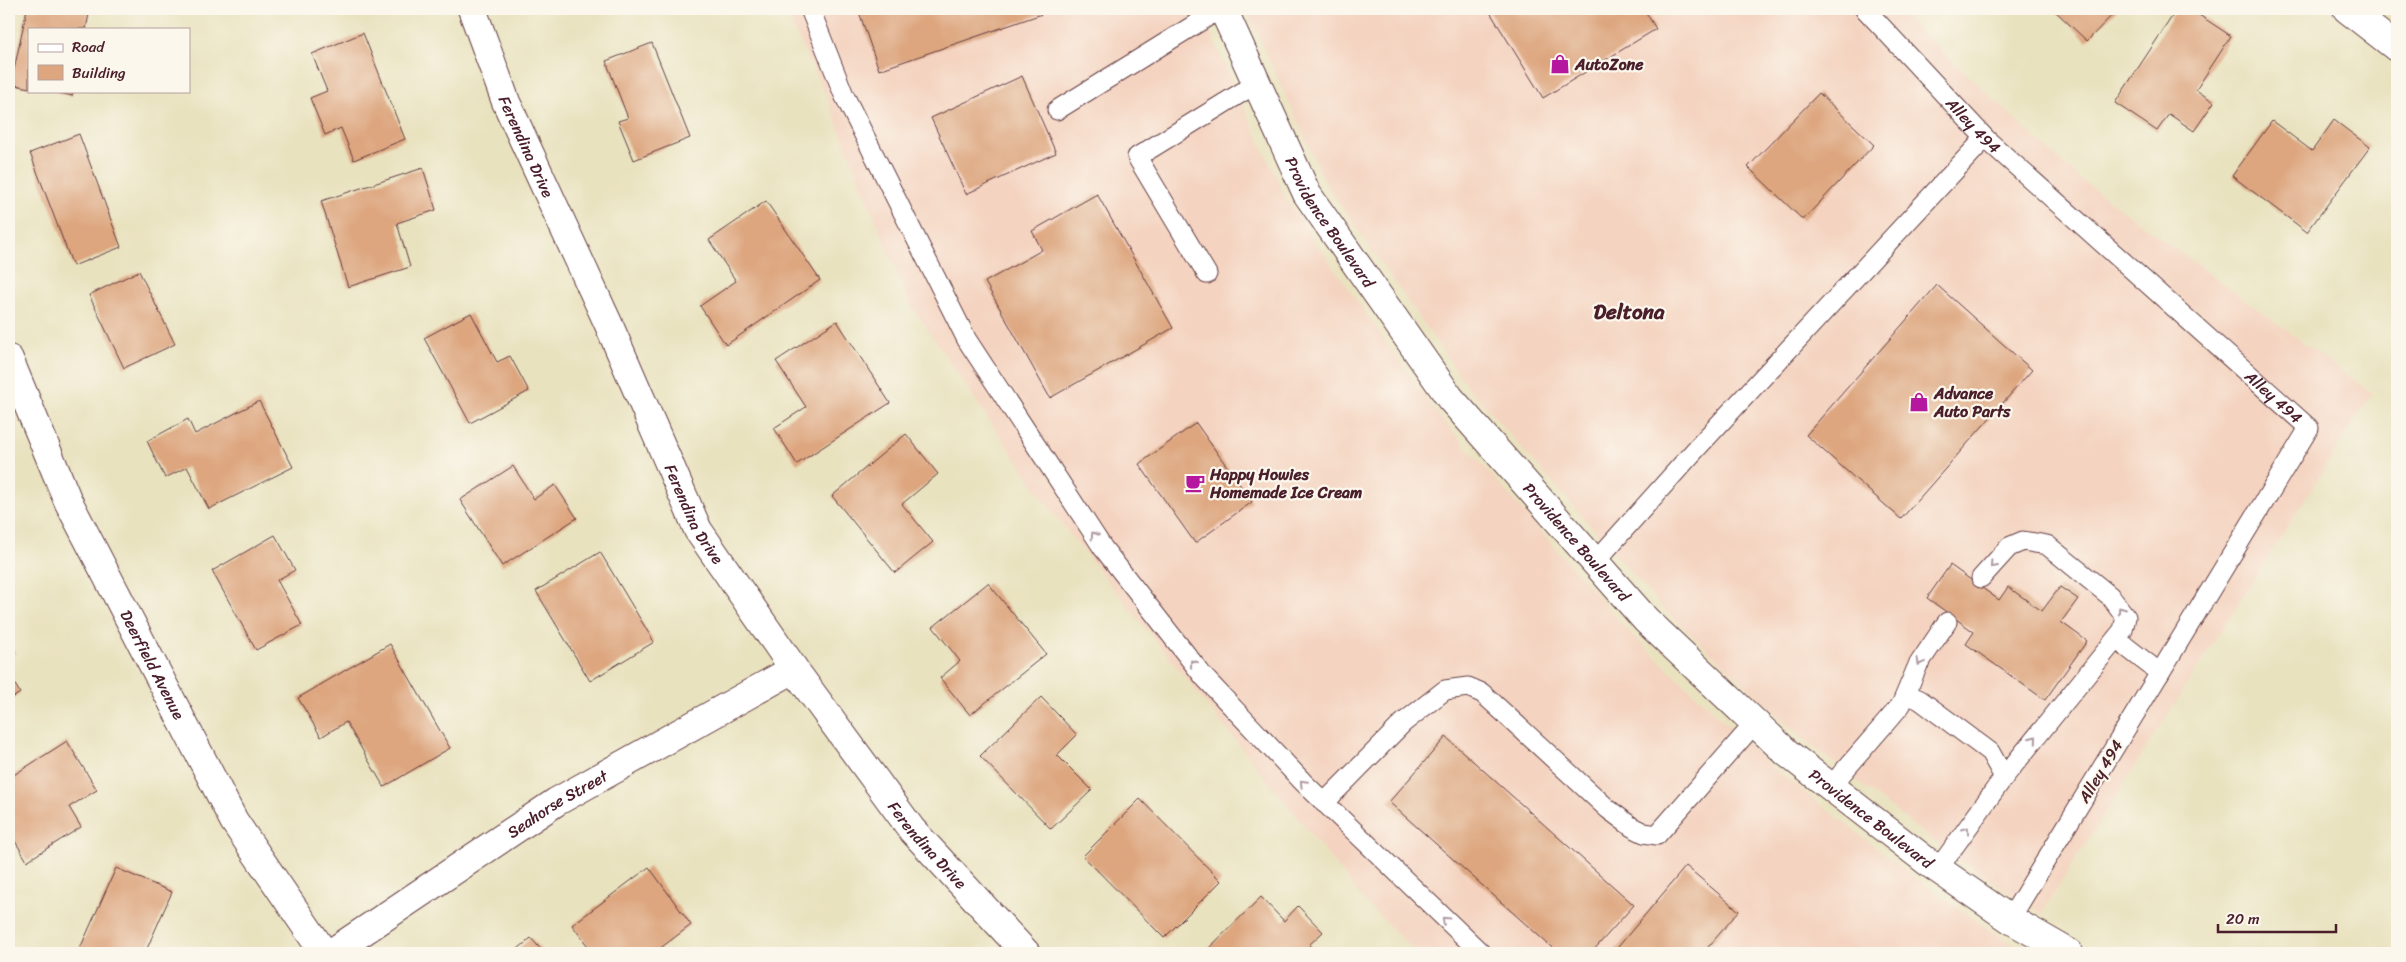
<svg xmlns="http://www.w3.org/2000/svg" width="2406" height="962" viewBox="0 0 2406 962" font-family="Sriracha,sans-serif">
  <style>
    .built { fill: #f4d3c0 }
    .building { fill: #dda67f }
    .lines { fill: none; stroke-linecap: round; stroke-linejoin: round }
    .lane-casing { stroke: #623c41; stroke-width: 21 }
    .street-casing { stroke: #623c41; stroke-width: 30 }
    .secondary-casing { stroke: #623c41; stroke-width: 30 }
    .lane { stroke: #fff; stroke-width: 19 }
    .street { stroke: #fff; stroke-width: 28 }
    .secondary { stroke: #fff; stroke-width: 28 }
    .oneway { stroke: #ae9aa0 }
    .labels { text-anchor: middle; stroke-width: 4.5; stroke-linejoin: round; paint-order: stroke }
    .poi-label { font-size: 16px; font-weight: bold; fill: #4a1f2b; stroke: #fbf7ec; text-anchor: start }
    .street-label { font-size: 16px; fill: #4a1f2b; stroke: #fbf7ec }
    .district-label { font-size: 21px; font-weight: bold; fill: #4a1f2b; stroke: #fbf7ec }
  </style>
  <rect width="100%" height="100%" fill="#fbf7ec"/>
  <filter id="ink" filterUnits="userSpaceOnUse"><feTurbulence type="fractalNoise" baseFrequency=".02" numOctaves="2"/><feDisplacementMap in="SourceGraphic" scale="10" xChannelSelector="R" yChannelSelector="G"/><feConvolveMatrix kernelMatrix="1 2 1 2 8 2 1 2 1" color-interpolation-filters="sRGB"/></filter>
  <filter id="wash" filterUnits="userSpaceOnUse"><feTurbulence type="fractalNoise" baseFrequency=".0096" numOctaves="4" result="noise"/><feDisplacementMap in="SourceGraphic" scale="20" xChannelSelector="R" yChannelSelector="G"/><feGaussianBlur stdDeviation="1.12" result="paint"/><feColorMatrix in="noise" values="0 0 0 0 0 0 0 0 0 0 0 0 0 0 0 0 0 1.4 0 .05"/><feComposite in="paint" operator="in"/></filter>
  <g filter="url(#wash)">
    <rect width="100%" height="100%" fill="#e9e2bf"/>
    <g class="built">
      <polygon points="784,9 1199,9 1287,201 1434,410 1631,634 1772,767 1915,878 1999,936 2029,953 1417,953 1367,904 1050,509 909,302 825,94"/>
      <polygon points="1246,9 1896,9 2080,179 2372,393 2041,914 1941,847 1802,738 1662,607 1468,387 1327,186"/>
    </g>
    <g id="blocks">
      <g class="building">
        <polygon points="27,9 90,9 86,29 29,29 29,88 11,84"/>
        <polygon points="858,9 1040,9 1042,14 879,70"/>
        <polygon points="1488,9 1644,9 1656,29 1543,98"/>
        <polygon points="2053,9 2118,9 2087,41"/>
        <polygon points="2177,9 2190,9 2231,36 2196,90 2214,102 2194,131 2169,114 2157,131 2115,103"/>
        <polygon points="363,33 405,139 354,160 341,128 325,135 310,98 327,91 312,54"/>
        <polygon points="652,43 690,138 634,160 618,121 628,118 606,61"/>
        <polygon points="1022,76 1056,153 966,194 931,118"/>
        <polygon points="52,91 73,91 72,96"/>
        <polygon points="1819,93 1874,145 1803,220 1748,167"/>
        <polygon points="2334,120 2370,147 2307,232 2232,176 2272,121 2312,151"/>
        <polygon points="79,134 121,247 73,266 30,153"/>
        <polygon points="423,168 436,210 397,223 410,267 348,287 321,201"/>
        <polygon points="1097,194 1173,328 1050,398 985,282 1042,250 1032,231"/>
        <polygon points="766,201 820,280 726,345 700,306 736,281 709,240"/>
        <polygon points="139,271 175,344 124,368 89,295"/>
        <polygon points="1937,285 2032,370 1901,519 1806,435"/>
        <polygon points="471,313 497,362 510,356 529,391 470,423 424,338"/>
        <polygon points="837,321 890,403 797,464 774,428 806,407 776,361"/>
        <polygon points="259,401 293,467 209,509 187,467 165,478 147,441 188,419 195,434"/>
        <polygon points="1196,423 1252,502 1195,543 1139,464"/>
        <polygon points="906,434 938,474 902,504 933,542 895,573 832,496"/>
        <polygon points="513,466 534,499 555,485 577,518 502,566 460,500"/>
        <polygon points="275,535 295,570 277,580 302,625 256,650 212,571"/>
        <polygon points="600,552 654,642 590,681 536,591"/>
        <polygon points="1950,565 1999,600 2008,587 2042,611 2060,587 2078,599 2061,622 2087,641 2045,700 1966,644 1974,632 1927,598"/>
        <polygon points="988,583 1046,654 970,715 940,678 960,661 933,627"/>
        <polygon points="9,642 15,653 9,657"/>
        <polygon points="390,644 450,748 384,787 346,722 321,737 298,698"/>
        <polygon points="9,674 20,693 9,700"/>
        <polygon points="1041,697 1077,735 1057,755 1092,790 1051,829 980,756"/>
        <polygon points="1446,737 1634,905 1591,953 1558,953 1389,802"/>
        <polygon points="67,741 97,790 69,807 81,827 27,861 9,831 9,778"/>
        <polygon points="1140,799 1221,881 1164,938 1083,856"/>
        <polygon points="1686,866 1739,911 1703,953 1613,953"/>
        <polygon points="649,867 691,925 654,953 593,953 572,925"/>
        <polygon points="116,868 172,892 145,953 78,953"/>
        <polygon points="1261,897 1284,921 1298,906 1323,932 1309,945 1317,953 1204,953"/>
        <polygon points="531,938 544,953 513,953"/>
      </g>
    </g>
  </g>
  <g filter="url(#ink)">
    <use href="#blocks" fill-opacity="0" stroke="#623c41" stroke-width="1"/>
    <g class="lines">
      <defs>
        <g id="lane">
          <polyline points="810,9 844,95 967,340 1103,548 1204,677 1304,783 1481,953"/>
          <path id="s1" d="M1865 9 1985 138 2309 428 2010 919"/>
          <polyline points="1057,110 1220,9"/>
          <polyline points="1207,274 1137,157 1257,83"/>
          <polyline points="1595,562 1696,449 1985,138"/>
          <polyline points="2116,639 2160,673"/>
          <polyline points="1907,694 1920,700 1990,752 2004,777"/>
          <polyline points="1831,786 1901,705 1918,665 1947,622"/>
          <polyline points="1324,803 1403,723 1445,690 1468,687 1482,693 1491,701 1608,809 1632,827 1644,833 1657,835 1755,723"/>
          <polyline points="1938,869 2004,777 2123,630 2126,617 2110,596 2047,545 2023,541 2009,547 1981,578"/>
        </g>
        <g id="street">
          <path id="s2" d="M472 9 506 102 608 323 698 530 794 669 912 830 1026 953"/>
          <polyline points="2347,9 2397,48"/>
          <path id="s3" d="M9 359 68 501 234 821 324 953"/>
          <path id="s4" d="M331 953 556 802 794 669"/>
        </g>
        <g id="secondary">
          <path id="s5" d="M1223 9 1307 194 1450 398 1646 620 1787 753 1929 863 2010 919 2069 953"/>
        </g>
      </defs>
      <use href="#lane" class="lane-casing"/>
      <use href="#street" class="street-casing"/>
      <use href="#secondary" class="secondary-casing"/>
      <use href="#lane" class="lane"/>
      <use href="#street" class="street"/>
      <use href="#secondary" class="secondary"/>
    </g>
    <defs><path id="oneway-chevron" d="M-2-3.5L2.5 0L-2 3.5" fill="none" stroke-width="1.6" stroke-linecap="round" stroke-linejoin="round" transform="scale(1.25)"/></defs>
    <g class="oneway">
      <use href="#oneway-chevron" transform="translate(1094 535) rotate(-123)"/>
      <use href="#oneway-chevron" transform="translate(1993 565) rotate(132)"/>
      <use href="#oneway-chevron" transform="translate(2121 610) rotate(-125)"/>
      <use href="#oneway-chevron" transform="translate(1920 662) rotate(119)"/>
      <use href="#oneway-chevron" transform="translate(1193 663) rotate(-128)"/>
      <use href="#oneway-chevron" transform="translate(2034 739) rotate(-51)"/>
      <use href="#oneway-chevron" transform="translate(1303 783) rotate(-134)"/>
      <use href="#oneway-chevron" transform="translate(1966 830) rotate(-54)"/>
      <use href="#oneway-chevron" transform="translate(1445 920) rotate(-137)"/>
    </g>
  </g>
  <defs>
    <symbol id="shop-bare" viewBox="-9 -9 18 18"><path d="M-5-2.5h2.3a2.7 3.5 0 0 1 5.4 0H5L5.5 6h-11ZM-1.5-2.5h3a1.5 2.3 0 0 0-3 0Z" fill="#b5179e" stroke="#fbf7ec" stroke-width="2.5" paint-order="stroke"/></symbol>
    <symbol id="cafe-bare" viewBox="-9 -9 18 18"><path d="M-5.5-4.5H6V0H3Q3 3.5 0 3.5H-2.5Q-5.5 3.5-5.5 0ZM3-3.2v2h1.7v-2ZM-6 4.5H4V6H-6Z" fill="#b5179e" stroke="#fbf7ec" stroke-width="2.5" paint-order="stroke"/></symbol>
  </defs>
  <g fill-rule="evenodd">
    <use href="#shop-bare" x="1546" y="50" width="28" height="28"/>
    <use href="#shop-bare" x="1905" y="388" width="28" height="28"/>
    <use href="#cafe-bare" x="1181" y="469" width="28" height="28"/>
  </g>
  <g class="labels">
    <g class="poi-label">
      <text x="1575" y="70">AutoZone</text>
      <text x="1934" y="399">Advance<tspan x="1934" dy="18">Auto Parts</tspan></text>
      <text x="1210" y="480">Happy Howies<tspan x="1210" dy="18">Homemade Ice Cream</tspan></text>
    </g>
    <g class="street-label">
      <text dy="6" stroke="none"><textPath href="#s1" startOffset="159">Alley 494</textPath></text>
      <text dy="6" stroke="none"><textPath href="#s2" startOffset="148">Ferendina Drive</textPath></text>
      <text dy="6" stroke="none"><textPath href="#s5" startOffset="239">Providence Boulevard</textPath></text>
      <text dy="6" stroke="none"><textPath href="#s1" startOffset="564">Alley 494</textPath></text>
      <text dy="6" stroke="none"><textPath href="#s2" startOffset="552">Ferendina Drive</textPath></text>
      <text dy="6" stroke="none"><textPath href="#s5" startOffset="644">Providence Boulevard</textPath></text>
      <text dy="6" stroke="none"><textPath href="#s3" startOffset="338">Deerfield Avenue</textPath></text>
      <text transform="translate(2100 771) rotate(-59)" y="6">Alley 494</text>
      <text dy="6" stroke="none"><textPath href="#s4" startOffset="271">Seahorse Street</textPath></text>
      <text dy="6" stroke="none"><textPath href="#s5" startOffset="1049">Providence Boulevard</textPath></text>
      <text dy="6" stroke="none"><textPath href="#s2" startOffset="958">Ferendina Drive</textPath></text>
    </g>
    <g class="district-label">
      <text x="1629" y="319">Deltona</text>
    </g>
  </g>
  <rect width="2406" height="962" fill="none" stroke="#fbf7ec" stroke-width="30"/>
  <rect x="28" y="28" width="162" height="65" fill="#fbf7ec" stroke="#b4a19f"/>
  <rect x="38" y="44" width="25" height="8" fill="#ffffff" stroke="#b4a19f"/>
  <text x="72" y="52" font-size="15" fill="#4a1f2b">Road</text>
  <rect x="38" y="65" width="25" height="15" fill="#dda67f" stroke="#b4a19f"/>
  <text x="72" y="78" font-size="15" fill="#4a1f2b">Building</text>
  <path d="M2218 924v8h118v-8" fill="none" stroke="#4a1f2b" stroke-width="2.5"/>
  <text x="2226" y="924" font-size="15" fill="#4a1f2b" stroke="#fbf7ec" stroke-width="4" paint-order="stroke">20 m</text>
</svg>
